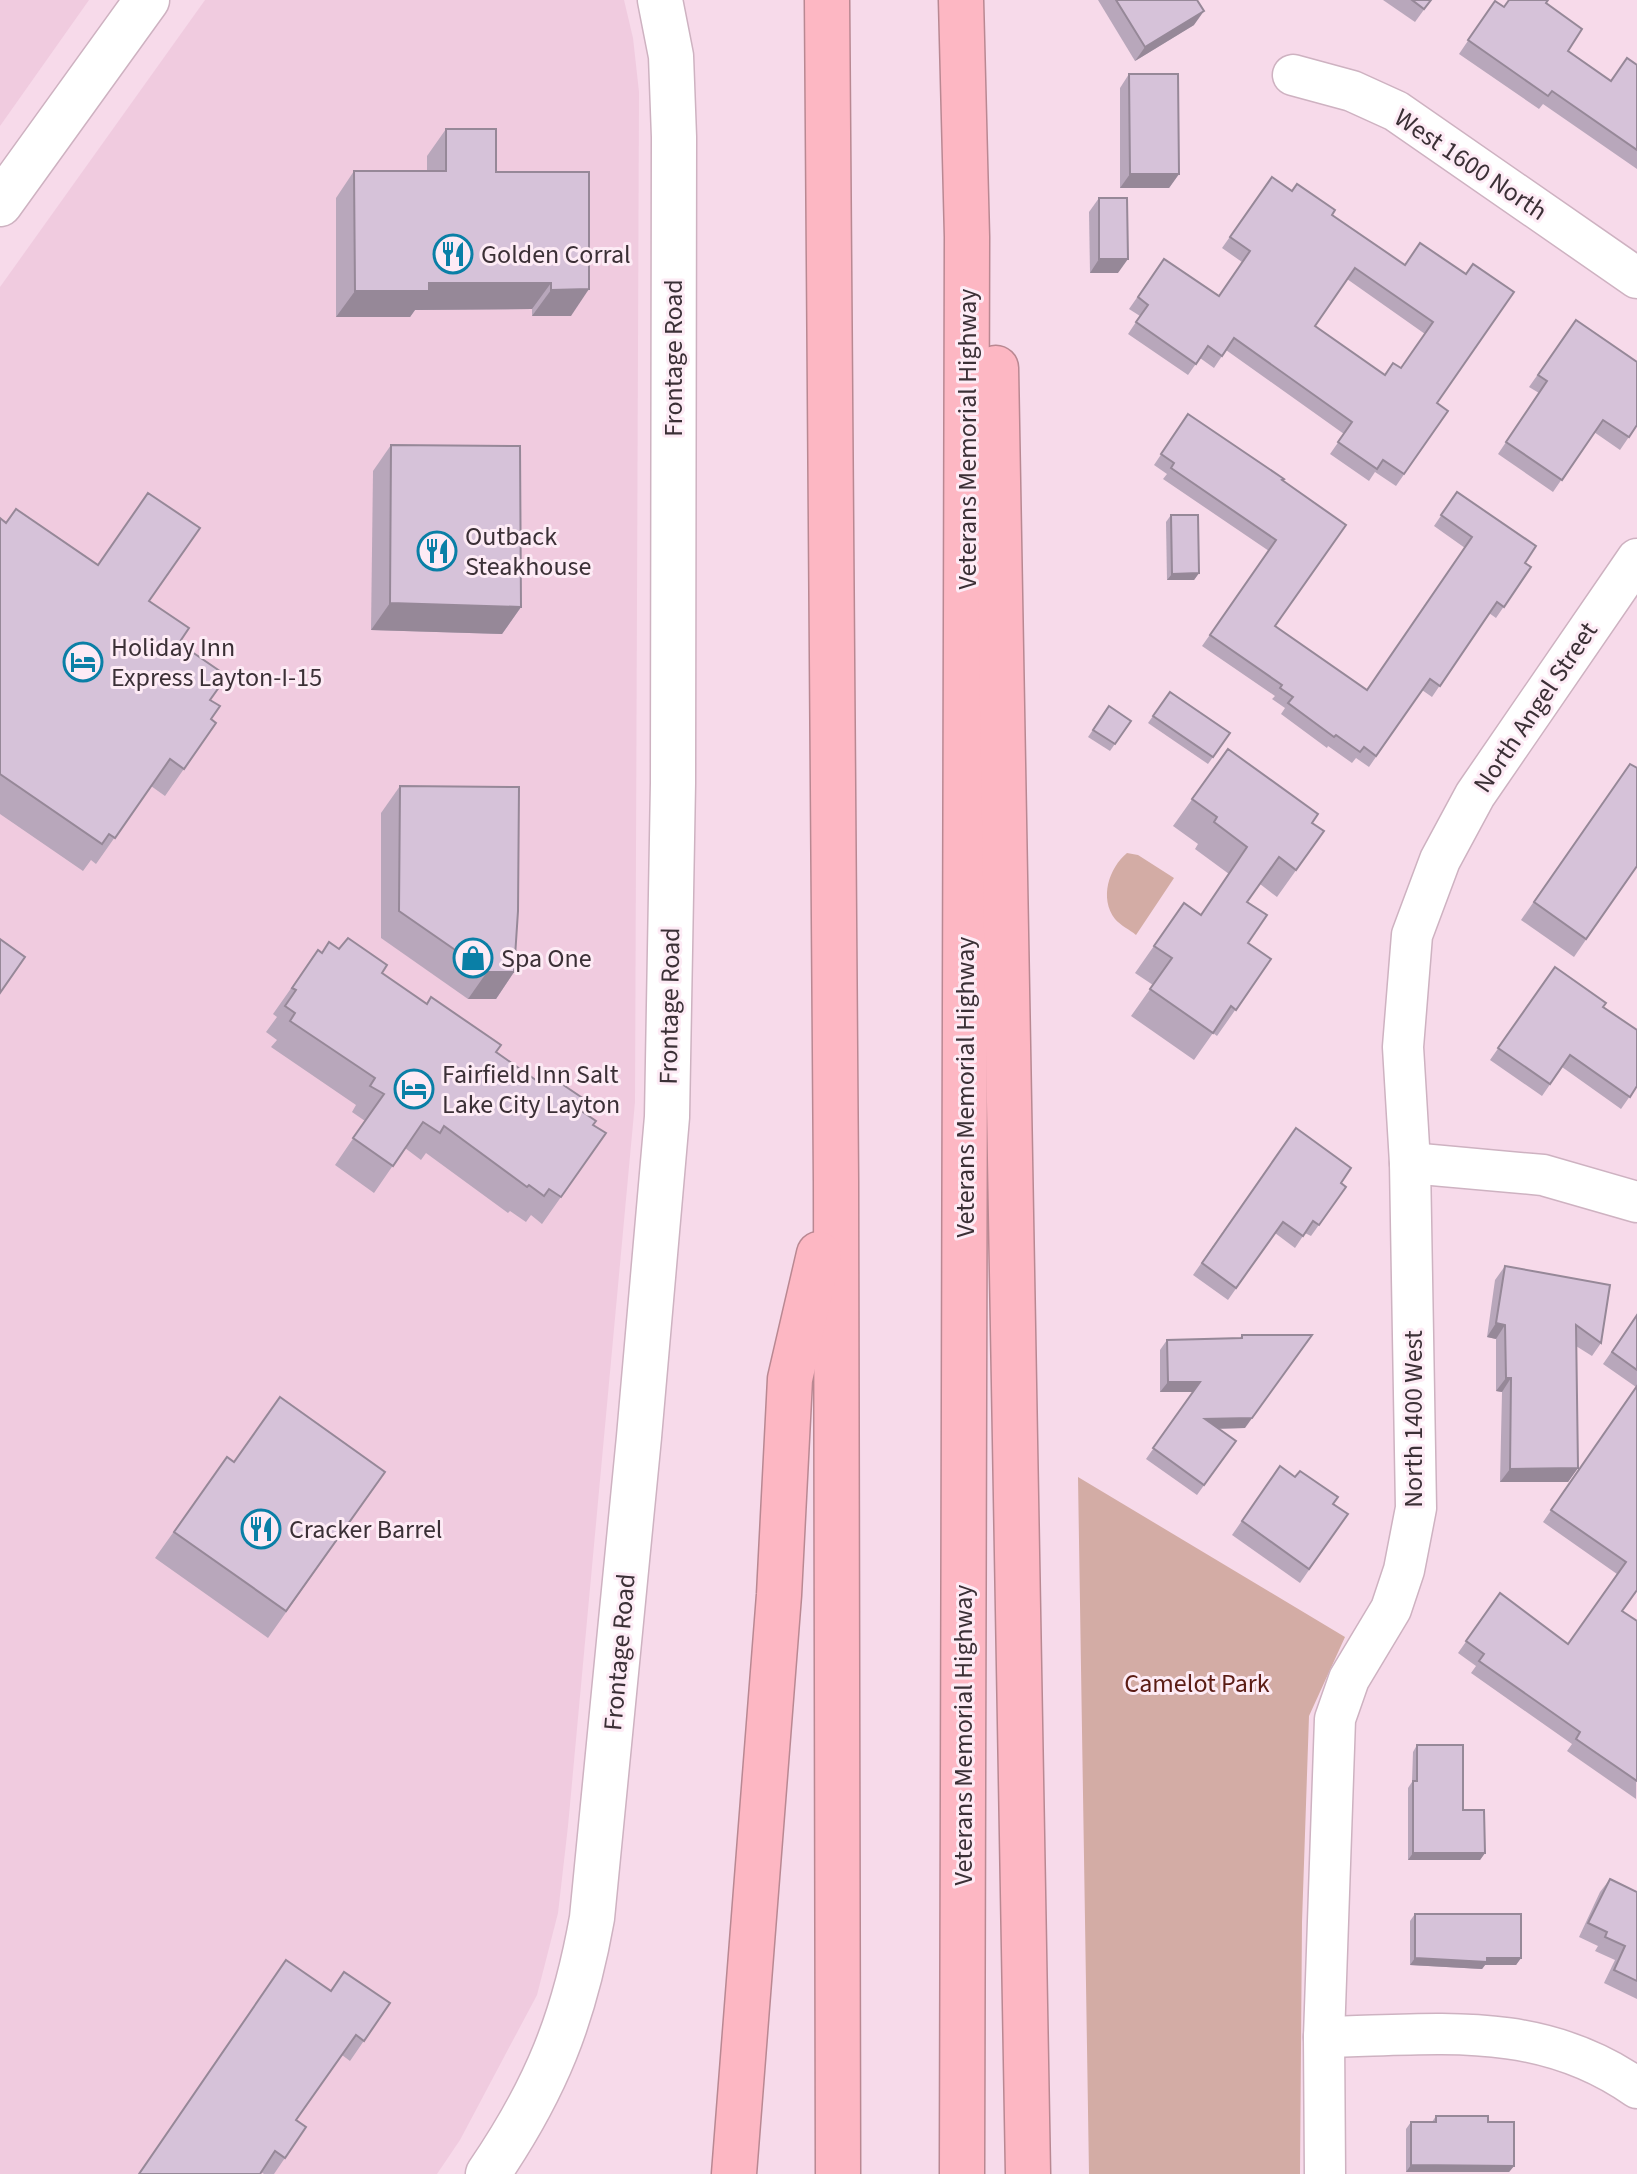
<svg xmlns="http://www.w3.org/2000/svg" width="1637" height="2174" viewBox="0 0 1637 2174" font-family="'Source Sans 3',sans-serif">
  <style>
    .built { fill: #f0cbdf }
    .green { fill: #d3aca5 }
    .lines { fill: none; stroke-linecap: round; stroke-linejoin: round }
    .minor-casing { stroke: #ceb2c1; stroke-width: 43 }
    .tertiary-casing { stroke: #ceb2c1; stroke-width: 47 }
    .motorway-casing { stroke: #b98892; stroke-width: 47 }
    .minor { stroke: #fff; stroke-width: 40 }
    .tertiary { stroke: #fff; stroke-width: 44 }
    .motorway { stroke: #fdb7c3; stroke-width: 44 }
    .wall { fill: #b8a7bb; fill-rule: evenodd }
    .shaded-wall { fill: #968898 }
    .building { fill: #d6c2d9; stroke: #968898; stroke-width: 2; fill-rule: evenodd }
    .labels { text-anchor: middle; stroke-width: 6; stroke-linejoin: round; paint-order: stroke }
    .street-label { font-size: 26px; fill: #3b3036; stroke: #fdebf5 }
    .poi-label { font-size: 26px; fill: #3b3036; stroke: #fdebf5; text-anchor: start }
    .park-label { font-size: 26px; fill: #5b1c14; stroke: #fdebf5 }
  </style>
  <rect width="100%" height="100%" fill="#f7daea"/>
  <g class="built">
    <polygon points="0,0 89,0 0,126"/>
    <polygon points="205,0 624,0 633,38 639,92 635,1102 568,1826 558,1913 537,1995 460,2140 437,2174 0,2174 0,287"/>
  </g>
  <g class="green">
    <path d="M1127 853 1138 855 1174 878 1136 935C1130 930 1120 925 1115 919 1099 898 1109 868 1127 853Z"/>
    <polygon points="1078,1477 1345,1637 1309,1716 1302,1922 1300,2174 1089,2174"/>
  </g>
  <g class="lines">
    <defs>
      <g id="minor">
        <polyline points="1293,75 1352,91 1396,111 1637,278"/>
        <polyline points="1410,1163 1543,1175 1637,1202"/>
        <path d="M1324 2037C1437 2035 1539 2019 1637 2088"/>
        <polyline points="1325,2174 1324,2037 1335,1719 1349,1679 1391,1609 1404,1570 1416,1508 1410,1163 1403,1047 1412,935 1440,860 1475,795 1637,559"/>
      </g>
      <g id="tertiary">
        <polyline points="0,204 147,0"/>
        <path d="M488 2174C546 2089 574 2019 592 1918L639 1437 667 1117 673 783 674 137 671 56 660 0"/>
      </g>
      <g id="motorway">
        <polyline points="827,0 836,1181 838,2174"/>
        <polyline points="961,0 967,237 962,2174"/>
        <polyline points="996,368 1028,2174"/>
        <polyline points="734,2174 779,1595 790,1379 819,1254"/>
      </g>
    </defs>
    <use href="#minor" class="minor-casing"/>
    <use href="#tertiary" class="tertiary-casing"/>
    <use href="#motorway" class="motorway-casing"/>
    <use href="#minor" class="minor"/>
    <use href="#tertiary" class="tertiary"/>
    <use href="#motorway" class="motorway"/>
  </g>
  <g class="wall">
    <polygon points="1098,0 1197,0 1194,25 1135,61"/>
    <polygon points="1383,0 1431,0 1415,22"/>
    <polygon points="1495,1 1504,7 1546,3 1568,51 1611,81 1637,65 1637,169 1543,104 1539,109 1459,54"/>
    <polygon points="1129,74 1179,174 1169,188 1120,188 1120,88"/>
    <polygon points="446,129 496,172 571,316 532,316 532,309 415,310 410,317 336,317 336,198 354,171 427,171 427,156"/>
    <path d="M1272 177 1405 265 1466 274 1437 403 1448 411 1396 486 1375 472 1369 481 1330 454 1344 434 1226 350 1214 368 1200 358 1188 375 1128 334 1140 316 1129 309 1164 259 1219 296 1242 262 1222 248ZM1347 279 1425 334 1401 368 1385 375 1315 326Z"/>
    <polygon points="1099,198 1118,273 1090,273 1089,212"/>
    <polygon points="1576,320 1637,425 1620,450 1594,432 1553,492 1498,454 1539,393 1529,387"/>
    <polygon points="1188,414 1282,480 1275,626 1367,690 1465,548 1434,526 1457,492 1525,563 1531,567 1496,618 1489,613 1432,697 1422,690 1369,767 1356,758 1352,763 1328,746 1327,748 1281,714 1285,708 1272,699 1275,696 1202,646 1269,551 1163,479 1167,474 1154,465"/>
    <polygon points="391,445 521,607 502,634 371,630 373,471"/>
    <polygon points="1171,515 1199,573 1194,580 1167,580 1166,522"/>
    <polygon points="0,518 149,601 179,643 210,700 211,719 216,723 165,796 151,786 96,864 91,860 83,871 0,814"/>
    <polygon points="1170,692 1230,733 1208,764 1148,723"/>
    <polygon points="1109,706 1131,721 1110,751 1088,737"/>
    <polygon points="1228,749 1312,823 1324,831 1277,897 1260,884 1247,902 1248,943 1271,959 1217,1036 1213,1033 1194,1060 1131,1016 1153,985 1135,973 1184,903 1201,915 1229,874 1195,849 1198,844 1173,826"/>
    <polygon points="1630,764 1637,866 1574,957 1521,920"/>
    <polygon points="400,786 514,972 496,999 468,999 381,938 381,813"/>
    <polygon points="339,949 382,973 580,1110 593,1125 606,1133 542,1224 531,1215 526,1222 510,1211 508,1213 426,1153 421,1160 405,1148 374,1193 335,1165 365,1121 352,1112 356,1105 271,1047 277,1040 266,1032 277,1017 273,1014 318,950 322,953"/>
    <polygon points="1555,967 1603,1007 1637,1086 1621,1109 1562,1067 1542,1096 1490,1060"/>
    <polygon points="1296,1128 1341,1183 1346,1187 1311,1236 1305,1233 1295,1248 1275,1233 1228,1300 1193,1275"/>
    <polygon points="1505,1266 1601,1343 1592,1356 1576,1346 1578,1468 1568,1482 1500,1482 1502,1392 1496,1391 1496,1339 1487,1337 1495,1280"/>
    <polygon points="1637,1315 1637,1590 1622,1611 1637,1621 1636,1799 1567,1751 1572,1744 1471,1673 1476,1666 1458,1653 1500,1593 1568,1644 1617,1574 1543,1522 1636,1387 1603,1364"/>
    <polygon points="1242,1335 1245,1428 1219,1429 1236,1441 1197,1495 1146,1459 1193,1392 1160,1392 1160,1350 1167,1340 1240,1338"/>
    <polygon points="227,1457 234,1462 385,1472 268,1638 155,1558"/>
    <polygon points="1280,1466 1348,1514 1300,1583 1232,1535"/>
    <polygon points="1417,1745 1463,1810 1485,1853 1480,1860 1408,1860 1408,1788 1412,1782 1413,1752"/>
    <polygon points="1610,1879 1637,1892 1637,1999 1604,1983 1615,1960 1595,1951 1598,1946 1579,1937 1600,1892"/>
    <polygon points="1415,1914 1521,1958 1516,1965 1485,1965 1482,1969 1410,1965 1410,1921"/>
    <polygon points="331,1991 390,2003 350,2061 342,2055 296,2120 306,2127 274,2174 264,2174 261,2172"/>
    <polygon points="1436,2116 1488,2122 1514,2166 1509,2172 1406,2172 1406,2129 1411,2122 1432,2122"/>
  </g>
  <g class="shaded-wall">
    <polygon points="1204,11 1194,25 1135,61 1145,47"/>
    <polygon points="1130,174 1179,174 1169,188 1120,188"/>
    <polygon points="1099,259 1128,259 1118,273 1090,273"/>
    <polygon points="429,283 551,283 532,309 415,310 410,317 336,317 355,291"/>
    <polygon points="589,289 571,316 532,316 551,290"/>
    <polygon points="1199,573 1194,580 1167,580 1172,574"/>
    <polygon points="390,603 521,607 502,634 371,630"/>
    <polygon points="487,972 514,972 496,999 468,999"/>
    <polygon points="1496,1323 1505,1325 1496,1339 1487,1337"/>
    <polygon points="1312,1335 1245,1428 1198,1429 1205,1419"/>
    <polygon points="1506,1378 1511,1378 1502,1392 1496,1391"/>
    <polygon points="1168,1382 1200,1382 1193,1392 1160,1392"/>
    <polygon points="1578,1468 1568,1482 1500,1482 1510,1469"/>
    <polygon points="1413,1853 1485,1853 1480,1860 1408,1860"/>
    <polygon points="1415,1958 1521,1958 1516,1965 1485,1965 1482,1969 1410,1965"/>
    <polygon points="1411,2165 1514,2166 1509,2172 1406,2172"/>
  </g>
  <g class="building">
    <polygon points="1116,0 1197,0 1204,11 1145,47"/>
    <polygon points="1412,0 1431,0 1424,9"/>
    <polygon points="1509,0 1548,0 1546,3 1582,29 1568,51 1611,81 1627,58 1637,65 1637,150 1552,91 1548,96 1468,40 1495,1 1504,7"/>
    <polygon points="1129,74 1178,74 1179,174 1130,174"/>
    <polygon points="446,129 496,129 496,172 589,172 589,289 551,290 551,283 429,283 429,291 355,291 354,171 446,171"/>
    <path d="M1272 177 1292 191 1297 184 1335 210 1332 215 1405 265 1420 243 1466 274 1473 264 1514 292 1437 403 1448 411 1404 474 1383 460 1377 469 1338 442 1352 422 1234 338 1222 356 1208 346 1196 364 1136 322 1148 305 1138 297 1164 259 1219 296 1250 251 1230 237ZM1355 268 1433 322 1401 368 1393 363 1385 375 1315 326Z"/>
    <polygon points="1099,198 1127,198 1128,259 1099,259"/>
    <polygon points="1576,320 1637,362 1637,425 1629,437 1603,420 1562,480 1506,442 1547,381 1538,375"/>
    <polygon points="1188,414 1284,479 1282,480 1346,525 1275,626 1367,690 1472,537 1441,515 1457,492 1536,546 1525,563 1531,567 1504,607 1497,602 1440,686 1430,679 1376,756 1364,747 1360,752 1336,735 1334,737 1288,703 1293,697 1280,688 1282,685 1210,635 1276,540 1171,468 1174,463 1161,454"/>
    <polygon points="391,445 520,446 521,607 390,603"/>
    <polygon points="148,493 200,528 149,601 189,628 179,643 227,676 210,700 220,706 211,719 216,723 184,769 170,759 115,838 109,834 102,844 0,774 0,518 6,523 16,509 98,565"/>
    <polygon points="1171,515 1198,515 1199,573 1172,574"/>
    <polygon points="1170,692 1230,733 1213,757 1153,716"/>
    <polygon points="1109,706 1131,721 1115,744 1093,730"/>
    <polygon points="1228,749 1318,814 1312,823 1324,831 1296,870 1279,857 1247,902 1267,915 1248,943 1271,959 1236,1010 1231,1006 1213,1033 1150,989 1172,958 1154,946 1184,903 1201,915 1247,847 1214,822 1217,817 1192,799"/>
    <polygon points="1630,764 1637,768 1637,866 1586,939 1534,902"/>
    <polygon points="400,786 519,787 518,911 514,972 487,972 399,911"/>
    <polygon points="348,938 387,965 382,973 427,1004 431,997 501,1045 496,1052 540,1083 547,1074 587,1101 580,1110 596,1121 593,1125 606,1133 561,1197 549,1189 544,1196 529,1185 527,1187 444,1126 440,1133 423,1122 393,1166 353,1138 384,1094 370,1086 375,1078 290,1021 295,1013 285,1006 296,990 292,988 318,950 322,953 329,942 339,949"/>
    <polygon points="0,939 25,957 0,993"/>
    <polygon points="1555,967 1606,1003 1603,1007 1637,1030 1637,1086 1630,1097 1570,1055 1550,1084 1498,1048"/>
    <polygon points="1296,1128 1351,1168 1341,1183 1346,1187 1319,1225 1313,1221 1303,1236 1283,1222 1236,1288 1202,1263"/>
    <polygon points="1505,1266 1610,1285 1601,1343 1576,1325 1578,1468 1510,1469 1511,1378 1506,1378 1505,1325 1496,1323"/>
    <polygon points="1637,1315 1637,1370 1612,1352"/>
    <polygon points="1242,1335 1312,1335 1252,1418 1205,1419 1236,1441 1204,1485 1153,1448 1200,1382 1168,1382 1167,1340 1242,1338"/>
    <polygon points="1637,1386 1637,1590 1622,1611 1637,1621 1637,1781 1576,1739 1580,1732 1479,1661 1484,1654 1466,1641 1500,1593 1568,1644 1626,1562 1551,1510"/>
    <polygon points="280,1397 385,1472 286,1611 174,1532 227,1457 234,1462"/>
    <polygon points="1280,1466 1295,1477 1300,1471 1338,1497 1333,1504 1348,1514 1309,1569 1242,1521"/>
    <polygon points="1417,1745 1463,1745 1463,1810 1484,1810 1485,1853 1413,1853 1413,1781 1417,1781"/>
    <polygon points="1610,1879 1637,1892 1637,1981 1614,1970 1625,1946 1605,1937 1607,1932 1588,1923"/>
    <polygon points="1415,1914 1521,1914 1521,1958 1487,1958 1487,1962 1415,1958"/>
    <polygon points="286,1960 331,1991 344,1972 390,2003 364,2041 356,2035 296,2120 306,2127 285,2158 275,2151 260,2174 139,2174"/>
    <polygon points="1436,2116 1488,2116 1488,2122 1514,2122 1514,2166 1411,2165 1411,2122 1436,2122"/>
  </g>
  <defs>
    <symbol id="restaurant-ring" viewBox="-11 -11 22 22"><circle r="9.5" fill="#fdebf5" stroke="#0a7fa6" stroke-width="1.5"/><path d="M-5-6h1v4h1v-4h1v4h1v-4h1v5L-1.5 .5V6h-2V.5L-5-1ZM5-6V6H3V1.5H1.5Q1.5-4 5-6Z" fill="#0a7fa6"/></symbol>
    <symbol id="hotel-ring" viewBox="-11 -11 22 22"><circle r="9.5" fill="#fdebf5" stroke="#0a7fa6" stroke-width="1.5"/><path d="M-6-4.5h1.5V1H6V5H4.5V3h-9V5H-6ZM-4 0a1.8 1.8 0 1 1 3.6 0ZM.5 0V-2.5h3Q6-2.5 6 0Z" fill="#0a7fa6"/></symbol>
    <symbol id="shop-ring" viewBox="-11 -11 22 22"><circle r="9.5" fill="#fdebf5" stroke="#0a7fa6" stroke-width="1.5"/><path d="M-5-2.5h2.3a2.7 3.5 0 0 1 5.4 0H5L5.5 6h-11ZM-1.5-2.5h3a1.5 2.3 0 0 0-3 0Z" fill="#0a7fa6"/></symbol>
  </defs>
  <g fill-rule="evenodd">
    <use href="#restaurant-ring" x="431" y="232" width="44" height="44"/>
    <use href="#restaurant-ring" x="415" y="529" width="44" height="44"/>
    <use href="#hotel-ring" x="61" y="640" width="44" height="44"/>
    <use href="#shop-ring" x="451" y="936" width="44" height="44"/>
    <use href="#hotel-ring" x="392" y="1067" width="44" height="44"/>
    <use href="#restaurant-ring" x="239" y="1507" width="44" height="44"/>
  </g>
  <g class="labels">
    <g class="street-label">
      <text transform="translate(1471 164) rotate(34)" y="9">West 1600 North</text>
      <text transform="translate(673 358) rotate(-90)" y="9">Frontage Road</text>
      <text transform="translate(967 439) rotate(-90)" y="9">Veterans Memorial Highway</text>
      <text transform="translate(1535 707) rotate(-56)" y="9">North Angel Street</text>
      <text transform="translate(669 1006) rotate(-89)" y="9">Frontage Road</text>
      <text transform="translate(965 1087) rotate(-90)" y="9">Veterans Memorial Highway</text>
      <text transform="translate(1413 1419) rotate(-90)" y="9">North 1400 West</text>
      <text transform="translate(619 1652) rotate(-85)" y="9">Frontage Road</text>
      <text transform="translate(963 1735) rotate(-90)" y="9">Veterans Memorial Highway</text>
    </g>
    <g class="poi-label">
      <text x="481" y="263">Golden Corral</text>
      <text x="465" y="545">Outback<tspan x="465" dy="30">Steakhouse</tspan></text>
      <text x="111" y="656">Holiday Inn<tspan x="111" dy="30">Express Layton-I-15</tspan></text>
      <text x="501" y="967">Spa One</text>
      <text x="442" y="1083">Fairfield Inn Salt<tspan x="442" dy="30">Lake City Layton</tspan></text>
      <text x="289" y="1538">Cracker Barrel</text>
    </g>
    <g class="park-label">
      <text x="1197" y="1692">Camelot Park</text>
    </g>
  </g>
</svg>
